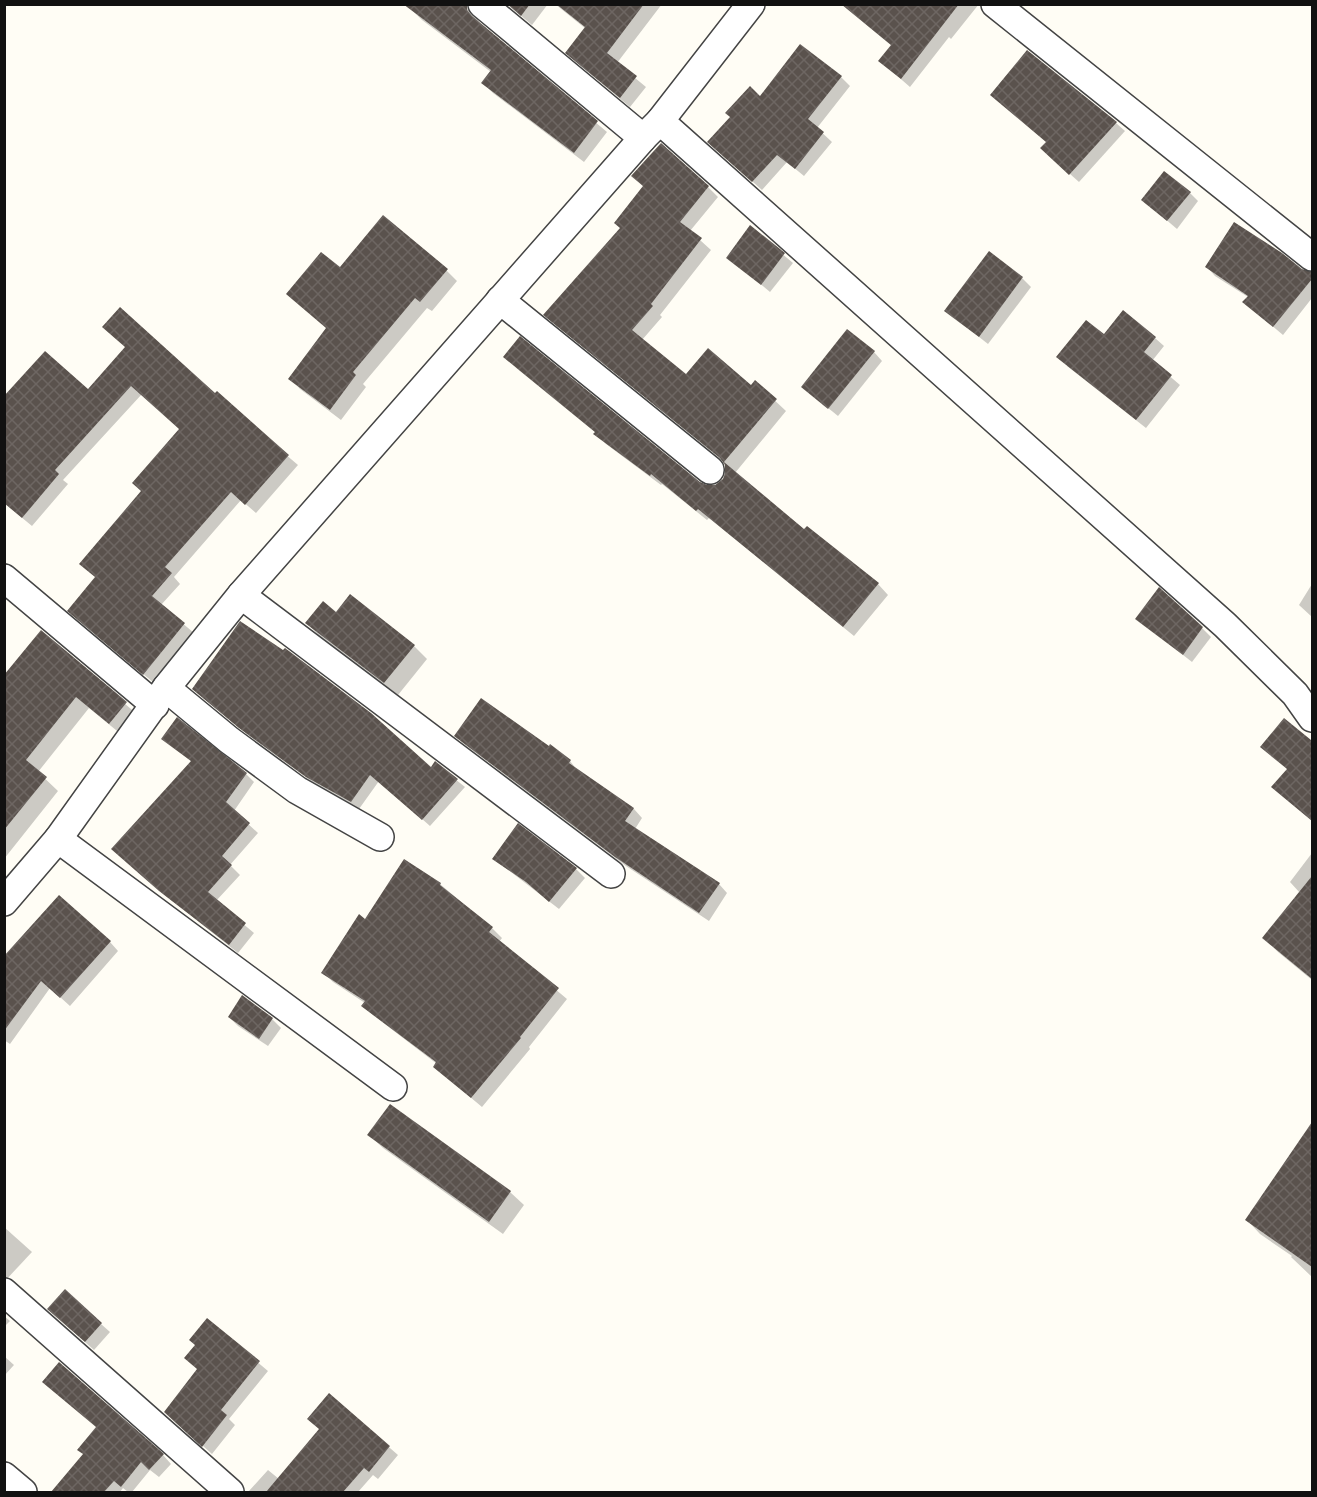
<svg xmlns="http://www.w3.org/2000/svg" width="1317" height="1497" viewBox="0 0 1317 1497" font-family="Georgia,serif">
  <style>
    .shadow { fill: #0003 }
    .building { fill: url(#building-cross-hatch) }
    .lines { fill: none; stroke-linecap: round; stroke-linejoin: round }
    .minor-casing { stroke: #444; stroke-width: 30 }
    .minor { stroke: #fff; stroke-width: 27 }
  </style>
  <defs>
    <pattern id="building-cross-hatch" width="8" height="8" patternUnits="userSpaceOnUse" patternTransform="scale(1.5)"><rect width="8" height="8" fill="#5a524d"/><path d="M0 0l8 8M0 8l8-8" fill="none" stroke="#6d6662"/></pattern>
  </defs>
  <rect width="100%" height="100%" fill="#fffdf5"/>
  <g class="shadow">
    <polygon points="507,4 548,4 532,25"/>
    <polygon points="555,4 662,4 617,63 646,87 630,107 577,63 586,29"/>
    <polygon points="841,4 979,4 951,39 949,37 910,87 880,61 892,46"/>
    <polygon points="466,7 477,18 480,25 607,132 584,162 493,93 483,83 491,72 422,20 412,10"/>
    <polygon points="841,77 850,86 817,128 832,142 804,176 787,162 762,190 718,151 732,118 760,98"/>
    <polygon points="1116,123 1125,131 1079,182 1051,157"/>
    <polygon points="633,176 708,187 718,197 690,231 711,250 660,315 662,317 642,340 686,376 751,387 755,382 786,411 735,473 805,531 878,584 888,595 854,636 709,518 707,520 662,484 661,485 606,444 596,433 515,367 699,484 707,487 716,486 724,480 727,473 724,462 556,325 621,228 644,187"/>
    <polygon points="1190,193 1198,201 1177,229 1143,200"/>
    <polygon points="750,227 793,263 770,292 728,257"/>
    <polygon points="1207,267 1312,274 1312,298 1283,335 1244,302 1248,297 1215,276"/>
    <polygon points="340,269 446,270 457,281 432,311 427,308 363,384 366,387 341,420 300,389 290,378 327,328"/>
    <polygon points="1022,278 1031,287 988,344 946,311"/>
    <polygon points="1104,337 1155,338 1164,346 1152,361 1180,385 1146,428 1067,366"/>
    <polygon points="126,347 216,395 298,465 256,513 241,500 174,577 180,584 161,605 194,633 154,683 79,620 96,578 181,429 142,394 63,480 68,484 32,526 4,503 88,391"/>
    <polygon points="874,352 882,361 838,416 812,395"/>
    <polygon points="1312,584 1312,617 1299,605"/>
    <polygon points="336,614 414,646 427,659 398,695 320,637 307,623"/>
    <polygon points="1137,619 1202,628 1211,637 1192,662"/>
    <polygon points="41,632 138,715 122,735 89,708 38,772 58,791 4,859 4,678"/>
    <polygon points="201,696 431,769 435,763 465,787 430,826 379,781 359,809 315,784 248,735"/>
    <polygon points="1281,723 1312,749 1312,820 1277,791 1288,769"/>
    <polygon points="455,735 570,761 578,771 634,809 642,818 635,829 719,884 727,893 709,921 626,866 464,744"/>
    <polygon points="163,739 246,774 254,782 234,811 258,833 230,865 240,875 216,901 254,933 238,953 170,899 192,762"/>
    <polygon points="1312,853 1312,980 1278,952 1264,938 1300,893 1290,882"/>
    <polygon points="494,859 576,869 585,878 559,909"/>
    <polygon points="440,884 492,928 502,938 499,942 567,999 529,1047 530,1049 482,1107 445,1076 437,1064 373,1015 363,1006 365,1003 333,982 323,972 366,921"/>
    <polygon points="110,942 118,951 70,1006 50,988 10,1044 4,1040 4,959"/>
    <polygon points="229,1017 272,1019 281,1028 268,1046 238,1026"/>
    <polygon points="1312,1129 1312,1277 1291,1257 1292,1256 1260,1234 1247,1220 1285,1162"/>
    <polygon points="369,1135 510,1192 524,1205 503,1234 383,1148"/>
    <polygon points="4,1227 32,1252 4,1282"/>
    <polygon points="4,1316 10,1321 4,1327"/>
    <polygon points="58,1318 101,1324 110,1332 94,1350"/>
    <polygon points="207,1320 268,1371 229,1419 235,1425 212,1454 175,1421 199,1370"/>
    <polygon points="4,1356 14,1365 4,1376"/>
    <polygon points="329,1395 398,1455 378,1479 373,1475 358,1492 248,1492 268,1470 279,1479 320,1430"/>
    <polygon points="84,1455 163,1455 171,1464 159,1477 150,1470 132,1492 128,1492 123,1488 120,1492 62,1492 57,1487"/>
  </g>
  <g class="building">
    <polygon points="403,4 467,4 467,10 472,16 598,121 574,153 481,83 491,70"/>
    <polygon points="507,4 530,4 521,16"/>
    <polygon points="556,4 644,4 607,53 637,76 620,98 565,53 585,27"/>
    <polygon points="841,4 959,4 901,79 878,61 891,45"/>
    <polygon points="800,44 842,76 808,119 824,132 795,169 777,155 752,182 707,142 730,117 725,113 750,86 760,96"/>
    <polygon points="1027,50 1117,122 1069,175 1040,148 1046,142 990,95"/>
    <polygon points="661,143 709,186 680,222 702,238 651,304 653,306 632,330 686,374 708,348 751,385 755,380 777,399 724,462 804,529 807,526 879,583 843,627 698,509 696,511 651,474 650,476 593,434 595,432 503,357 520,336 700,482 707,485 715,485 723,479 725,473 725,465 720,458 543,315 620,228 614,223 643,186 631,176"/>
    <polygon points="1164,171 1191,192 1167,221 1141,200"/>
    <polygon points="383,215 448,269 420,302 415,298 353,372 356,375 330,410 288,379 326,328 286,294 321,252 340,267"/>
    <polygon points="1234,222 1282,253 1302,269 1312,272 1312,279 1273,327 1242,302 1248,296 1205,267"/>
    <polygon points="750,225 785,253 761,285 726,258"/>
    <polygon points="989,251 1023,277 979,337 944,311"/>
    <polygon points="120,307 215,393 217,391 289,455 245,505 231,492 165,567 172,573 152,596 185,623 143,675 67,611 95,577 79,564 141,491 132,483 179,429 131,386 55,470 59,474 22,518 4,503 4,396 45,351 88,389 125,347 102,327"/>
    <polygon points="1123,310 1156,337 1144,352 1172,375 1136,420 1056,357 1086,320 1104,334"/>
    <polygon points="847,329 875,351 828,409 801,387"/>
    <polygon points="1159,587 1203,627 1183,655 1135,619"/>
    <polygon points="350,594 415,645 384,683 305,623 323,601 336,612"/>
    <polygon points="240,621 283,650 285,648 371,713 431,767 435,761 458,779 422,820 370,775 351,802 306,777 239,728 192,689"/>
    <polygon points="41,630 127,702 109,724 76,697 26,760 47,777 4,830 4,675"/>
    <polygon points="481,698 549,746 550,744 571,760 569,763 634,808 625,821 720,883 699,913 615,857 454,736"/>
    <polygon points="177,717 247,773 226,802 250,823 222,856 232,865 208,892 246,923 229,945 159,891 111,849 191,761 161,739"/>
    <polygon points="1284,718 1311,740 1312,739 1312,821 1271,787 1287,769 1260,747"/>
    <polygon points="518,823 577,868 549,902 526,882 492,859"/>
    <polygon points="404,859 441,883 440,885 493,927 489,932 559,988 520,1037 521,1038 471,1098 433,1067 436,1062 361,1006 365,1001 321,973 359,914 365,919"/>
    <polygon points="1312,876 1312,979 1262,938"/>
    <polygon points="59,895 111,941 60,998 41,981 4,1031 4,956"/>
    <polygon points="242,995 273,1018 259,1039 228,1017"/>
    <polygon points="390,1104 511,1191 489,1222 367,1135"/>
    <polygon points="1312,1122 1312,1267 1245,1220"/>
    <polygon points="65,1289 102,1323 85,1342 47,1309"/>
    <polygon points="207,1318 260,1361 221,1410 227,1415 202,1447 164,1412 197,1369 184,1358 195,1345 189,1340"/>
    <polygon points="59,1362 164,1454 149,1470 141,1462 121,1487 114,1481 104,1492 51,1492 83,1454 77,1450 96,1427 42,1382"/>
    <polygon points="329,1393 390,1446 369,1472 364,1468 343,1492 266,1492 319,1429 307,1419"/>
  </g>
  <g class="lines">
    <defs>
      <g id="minor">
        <polyline points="482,4 643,138"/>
        <polyline points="995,4 1312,257"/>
        <polyline points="660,121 1225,625 1295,694 1312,718"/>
        <polyline points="500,300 710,470"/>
        <polyline points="4,578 155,705"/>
        <polyline points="241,595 611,874"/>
        <polyline points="166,688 229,740 297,790 380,837"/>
        <polyline points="58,839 393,1087"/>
        <polyline points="4,902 58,839 166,688 241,595 643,138 660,121 751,4"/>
        <polyline points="4,1292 230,1492"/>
        <polyline points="4,1476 23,1492"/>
      </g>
    </defs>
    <use href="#minor" class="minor-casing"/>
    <use href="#minor" class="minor"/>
  </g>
  <rect width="1317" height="1497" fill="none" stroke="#111111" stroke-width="12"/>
</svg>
